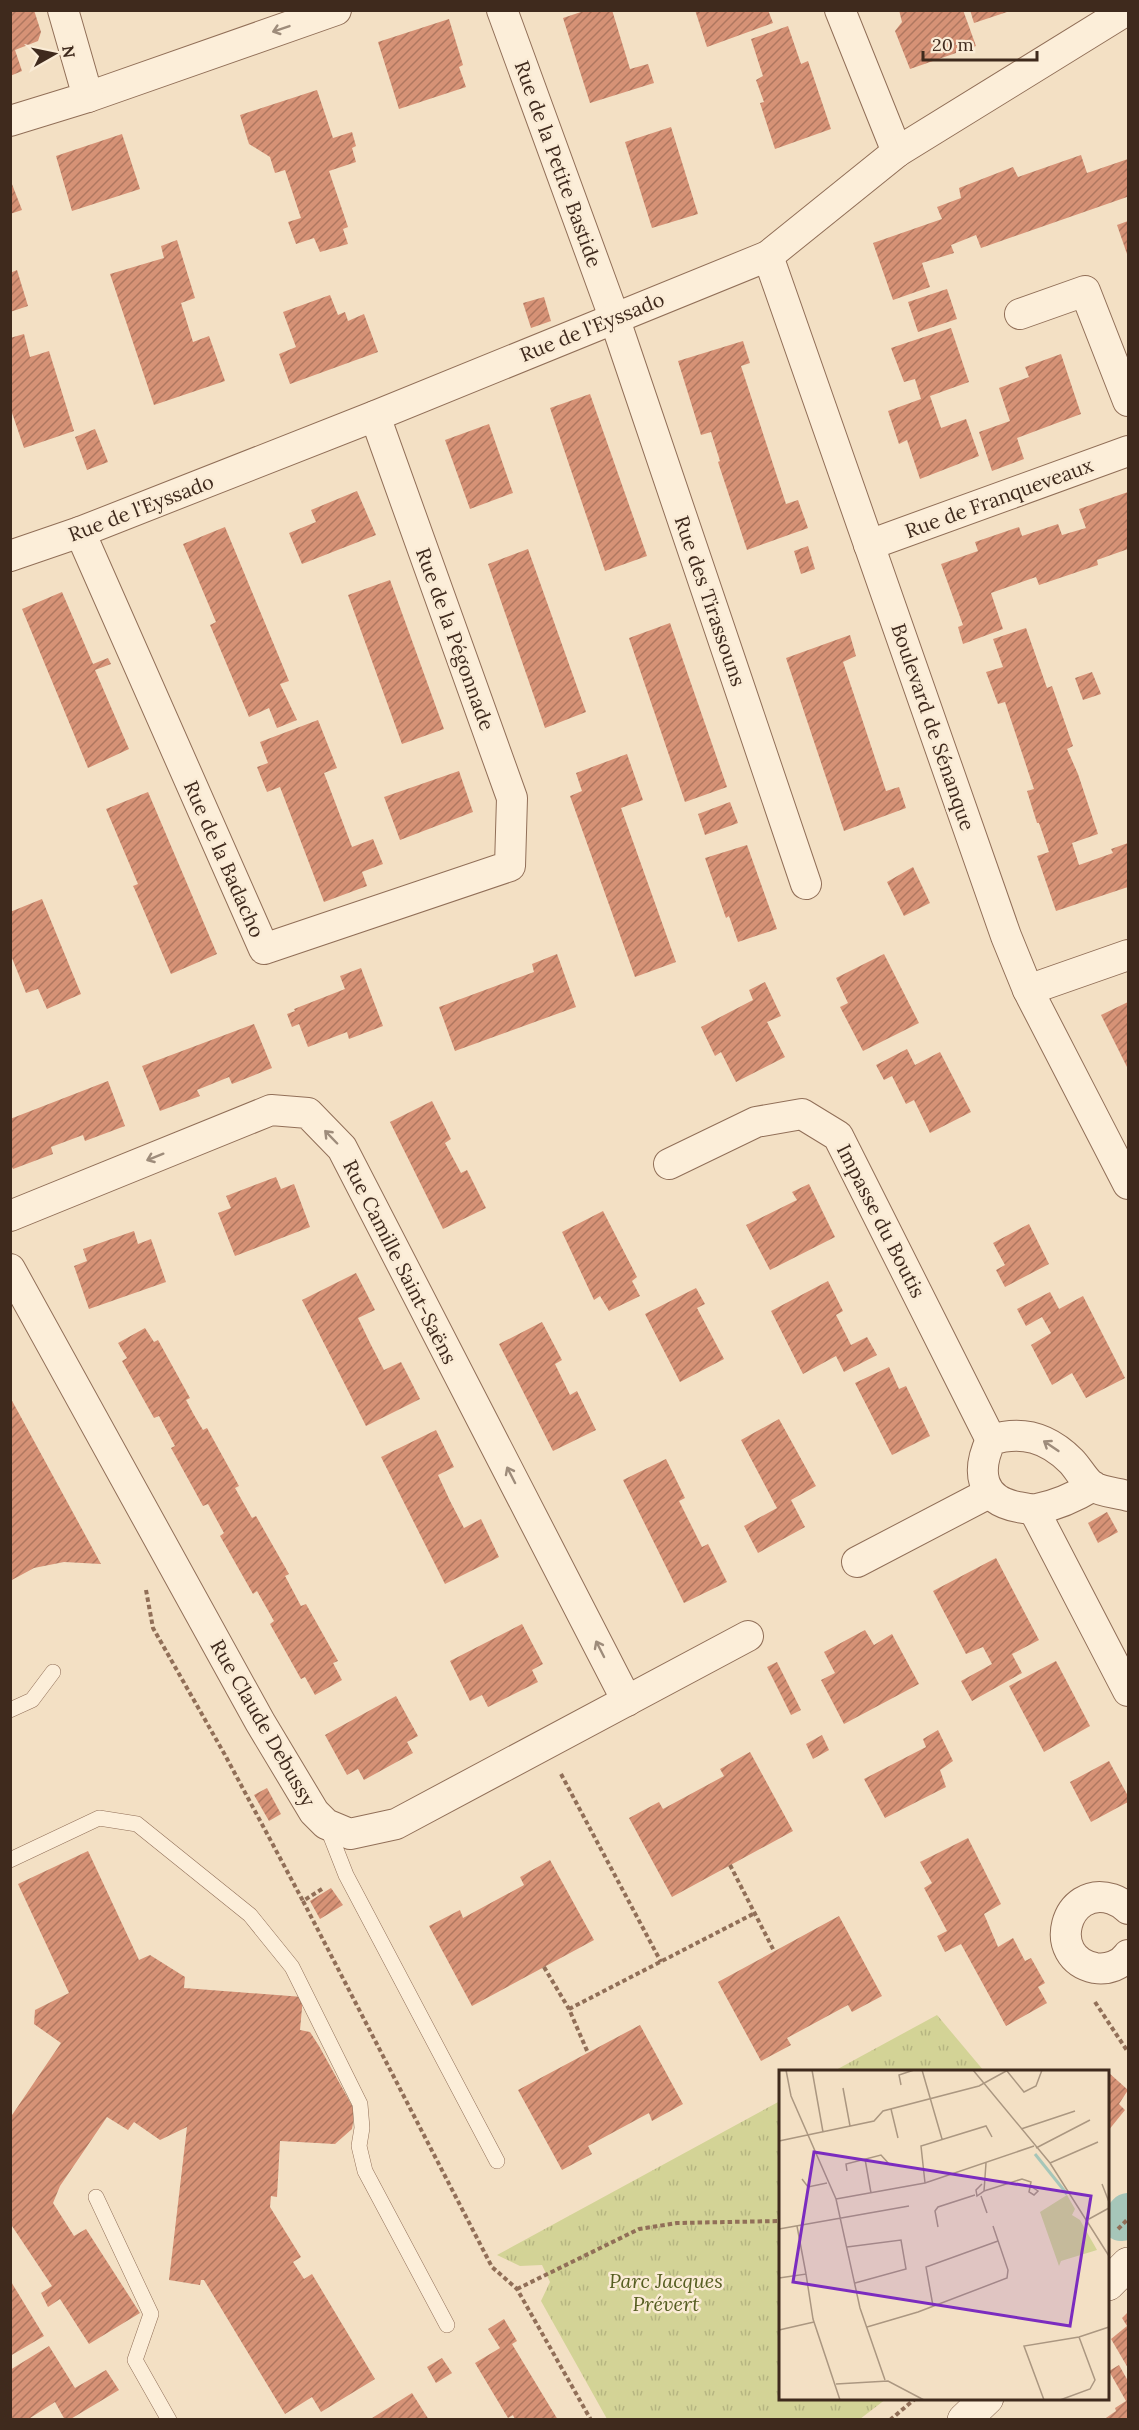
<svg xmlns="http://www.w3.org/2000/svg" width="1139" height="2430" viewBox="0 0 1139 2430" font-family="Lora,serif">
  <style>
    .grass { fill: url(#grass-tufts) }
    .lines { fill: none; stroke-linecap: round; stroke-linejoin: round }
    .canal { stroke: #a6c6b9; stroke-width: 40 }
    .building { fill: url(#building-hatch) }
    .service-casing { stroke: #916f58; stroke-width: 16 }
    .minor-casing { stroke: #916f58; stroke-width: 32 }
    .secondary-casing { stroke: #73503b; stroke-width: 34 }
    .path { stroke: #916f58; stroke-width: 4; stroke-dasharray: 4.5 3; stroke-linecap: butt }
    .service { stroke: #fceed9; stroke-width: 15 }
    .minor { stroke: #fceed9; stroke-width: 30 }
    .secondary { stroke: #fceed9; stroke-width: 33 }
    .oneway { stroke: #9e8c7b }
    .labels { text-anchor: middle; stroke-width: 5; stroke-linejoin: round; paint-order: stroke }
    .street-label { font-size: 20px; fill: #3f2a1d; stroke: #faebd5 }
    .park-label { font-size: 20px; font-style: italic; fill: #565e22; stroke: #faebd5 }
    .inset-river { fill: none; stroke: #a6c6b9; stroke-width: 3 }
    .inset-road { fill: none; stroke: #ab9781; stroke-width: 1.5 }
    .view { fill: #7b2cbf; fill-opacity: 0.15; stroke: #7b2cbf; stroke-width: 3 }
    .inset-edge { fill: none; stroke: #3f2a1d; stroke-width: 3 }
  </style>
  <defs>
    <pattern id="grass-tufts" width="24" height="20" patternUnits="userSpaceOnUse" patternTransform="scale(1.5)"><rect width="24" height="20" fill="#d3d396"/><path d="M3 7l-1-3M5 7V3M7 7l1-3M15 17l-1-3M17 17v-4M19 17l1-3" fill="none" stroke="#b6b581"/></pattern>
    <pattern id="building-hatch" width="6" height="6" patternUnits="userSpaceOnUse" patternTransform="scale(1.5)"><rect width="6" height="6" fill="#d69276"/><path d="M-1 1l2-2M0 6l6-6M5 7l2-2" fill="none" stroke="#af7760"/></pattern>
  </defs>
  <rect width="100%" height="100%" fill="#f3e0c4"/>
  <g class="grass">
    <polygon points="937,2015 984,2071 834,2071"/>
    <polygon points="780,2101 780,2398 886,2399 860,2419 607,2419 541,2301 550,2282 542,2265 520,2266 497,2255"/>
  </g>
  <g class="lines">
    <polyline class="canal" points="1121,2221 1128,2213"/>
  </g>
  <g class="building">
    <polygon points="10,10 34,10 41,32 38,41 15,50 22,71 10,76"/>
    <polygon points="587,10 612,10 630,69 648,64 654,83 590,103 563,18"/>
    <polygon points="695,10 768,10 773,23 707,47"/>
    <polygon points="899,10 963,10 976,46 910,69 895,31 902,22"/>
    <polygon points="970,10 1009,10 1010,11 974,23"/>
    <polygon points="449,19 463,65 459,67 466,87 399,109 378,42"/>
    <polygon points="788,26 801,64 808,61 831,129 775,149 760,103 764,102 756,80 763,76 751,39"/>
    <polygon points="317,90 333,138 352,132 356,146 352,148 356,162 329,171 348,227 343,229 348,244 320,252 314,238 296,244 288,222 301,218 285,170 275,173 270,157 249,144 240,115"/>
    <polygon points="671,127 698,214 652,228 625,142"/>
    <polygon points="122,134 140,189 72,211 56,156"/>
    <polygon points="1081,155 1087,173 1128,159 1128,202 1127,197 981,248 976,235 951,245 954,253 922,263 930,287 893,300 873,243 942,219 937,207 961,198 959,188 1013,167 1018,177"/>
    <polygon points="10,179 22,210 10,214"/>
    <polygon points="1128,221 1128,257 1117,225"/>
    <polygon points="177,240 195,298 181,303 193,342 209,336 225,381 154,405 110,274 164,258 161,246"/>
    <polygon points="17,270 28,306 10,312 10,273"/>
    <polygon points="947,289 957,319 918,332 908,302"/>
    <polygon points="330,295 338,315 345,312 348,321 364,314 378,352 290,384 279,354 296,347 283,312"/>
    <polygon points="544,297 551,321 531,328 523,303"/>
    <polygon points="951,328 969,382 930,396 941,428 966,419 979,456 920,479 907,440 899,444 888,411 921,399 915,379 904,382 891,348"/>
    <polygon points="24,334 30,357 49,351 74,431 24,448 10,407 10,338"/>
    <polygon points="743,341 750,363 741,366 786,504 798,500 808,528 747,550 718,462 720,461 711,432 701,435 678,361"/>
    <polygon points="1061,354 1081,414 1017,438 1024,459 992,471 979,432 1010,421 999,388 1029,377 1025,367"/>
    <polygon points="590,394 647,556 605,571 550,408"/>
    <polygon points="489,424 513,493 470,509 445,440"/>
    <polygon points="95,429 108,462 87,470 75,437"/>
    <polygon points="357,491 376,535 302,564 289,533 316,522 311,510"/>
    <polygon points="1128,492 1128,549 1097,560 1098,565 1039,585 1036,577 991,593 1003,629 963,644 958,627 963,625 941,564 978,551 975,542 1019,527 1022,536 1058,524 1062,535 1086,528 1079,509"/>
    <polygon points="225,527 289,681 280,684 297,720 277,728 269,708 249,717 210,625 216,622 183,544"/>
    <polygon points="808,546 815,569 801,574 794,551"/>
    <polygon points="528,549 586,712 545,728 488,564"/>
    <polygon points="390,580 444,729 402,744 348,595"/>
    <polygon points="62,592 93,664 108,658 111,664 95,670 129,749 88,768 22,609"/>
    <polygon points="670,623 727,787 685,802 629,638"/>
    <polygon points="1026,628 1047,688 1052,686 1073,746 1067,749 1078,774 1098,834 1072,843 1079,865 1113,853 1111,849 1128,843 1128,887 1056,911 1037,856 1049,852 1039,823 1037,823 1027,791 1034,789 1005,702 998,704 986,672 1003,667 993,639"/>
    <polygon points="850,635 856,656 843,662 886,791 899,787 906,808 844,831 786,658"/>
    <polygon points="1092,672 1101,694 1083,700 1075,678"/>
    <polygon points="318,720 337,768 324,773 352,847 373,839 383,864 362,872 367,886 324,902 280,787 267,792 257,767 268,763 260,742"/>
    <polygon points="627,754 643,800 621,808 676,962 635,977 570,796 582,791 576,773"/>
    <polygon points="459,771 473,812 400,840 384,797"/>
    <polygon points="148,792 217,954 171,974 135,890 133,886 138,884 106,809"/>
    <polygon points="730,802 738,823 705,835 698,814"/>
    <polygon points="747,845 777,929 738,942 729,916 726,918 705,858"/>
    <polygon points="913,867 930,903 904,916 887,882"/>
    <polygon points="42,899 81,994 47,1009 38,989 26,993 10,953 10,912"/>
    <polygon points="557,954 576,1007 455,1051 439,1007 534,972 532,964"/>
    <polygon points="884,954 919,1023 863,1051 840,1007 848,1003 836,978"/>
    <polygon points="361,968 383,1026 349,1039 347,1032 308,1047 299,1024 292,1027 287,1014 295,1011 294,1009 345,989 340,976"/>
    <polygon points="765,982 781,1016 767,1022 785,1057 736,1082 721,1052 715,1056 701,1027 753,1000 749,990"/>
    <polygon points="1128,1002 1128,1069 1101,1015"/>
    <polygon points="254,1024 272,1068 232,1084 229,1077 197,1090 200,1096 160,1111 142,1066"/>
    <polygon points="907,1049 915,1065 940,1052 971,1112 930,1133 914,1100 906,1104 892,1076 884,1080 876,1065"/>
    <polygon points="108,1081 125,1126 85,1141 83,1135 51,1147 53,1154 13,1169 10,1163 10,1119"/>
    <polygon points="432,1101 451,1139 445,1143 461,1173 467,1170 486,1208 443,1229 390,1122"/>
    <polygon points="276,1177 281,1189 294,1184 310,1227 235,1256 218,1213 231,1208 226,1196"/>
    <polygon points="809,1184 835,1237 770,1270 746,1225 797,1200 792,1192"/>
    <polygon points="603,1211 637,1277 632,1281 640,1296 609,1311 600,1296 594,1300 562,1232"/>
    <polygon points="1029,1224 1049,1264 1005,1287 996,1270 1005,1265 993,1243"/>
    <polygon points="134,1231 138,1244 151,1239 166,1282 89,1309 74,1266 87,1261 83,1249"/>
    <polygon points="356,1273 375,1310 358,1318 371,1345 384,1370 401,1362 420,1399 366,1426 302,1300"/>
    <polygon points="828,1281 843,1311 836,1315 851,1345 867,1337 877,1355 844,1372 836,1356 803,1374 771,1311"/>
    <polygon points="696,1288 705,1304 697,1308 724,1359 680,1382 645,1314"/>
    <polygon points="1050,1292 1059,1309 1083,1296 1125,1378 1086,1398 1072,1373 1052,1385 1031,1345 1051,1333 1042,1317 1026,1326 1017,1309"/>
    <polygon points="542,1322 562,1360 555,1364 570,1395 577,1391 596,1430 553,1451 499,1344"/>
    <polygon points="145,1328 154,1342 158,1340 190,1398 186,1400 194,1415 203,1430 207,1428 239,1486 235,1488 252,1518 256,1516 289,1574 285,1576 301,1606 306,1604 338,1661 333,1663 342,1680 315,1695 305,1677 301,1679 270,1624 274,1621 257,1591 253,1594 220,1536 224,1533 208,1504 203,1506 171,1448 175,1446 159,1416 154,1418 122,1361 127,1358 118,1343"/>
    <polygon points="889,1367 899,1389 906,1386 930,1436 892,1455 855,1383"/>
    <polygon points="10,1397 101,1564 64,1562 34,1568 10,1581"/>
    <polygon points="779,1419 816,1486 791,1500 805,1527 758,1553 744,1526 777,1508 741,1440"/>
    <polygon points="436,1430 454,1467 438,1475 450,1501 464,1528 481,1519 499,1557 445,1584 381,1457"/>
    <polygon points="666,1459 685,1498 679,1501 702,1547 708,1544 727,1582 684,1603 623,1480"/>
    <polygon points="1107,1512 1118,1532 1098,1543 1088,1523"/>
    <polygon points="996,1558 1039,1640 1012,1654 1022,1673 972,1701 961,1681 992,1664 983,1647 966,1654 933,1591"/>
    <polygon points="522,1624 543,1664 532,1670 538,1682 488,1707 482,1695 470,1701 450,1661"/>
    <polygon points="865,1630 874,1645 892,1634 919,1684 844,1724 821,1680 835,1673 824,1652"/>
    <polygon points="1056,1661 1090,1726 1044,1752 1009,1686"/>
    <polygon points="777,1662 801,1710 791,1715 767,1667"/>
    <polygon points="396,1696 418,1736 407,1742 413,1753 364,1780 358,1769 347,1775 325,1735"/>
    <polygon points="938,1730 953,1761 940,1770 946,1787 885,1818 864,1779 926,1747 923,1739"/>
    <polygon points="822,1735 829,1750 813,1759 806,1744"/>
    <polygon points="750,1752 793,1831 672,1897 629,1818 659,1802 663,1809 724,1776 720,1769"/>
    <polygon points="1109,1761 1128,1796 1128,1802 1091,1822 1070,1782"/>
    <polygon points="267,1788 281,1814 269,1821 254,1795"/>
    <polygon points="968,1838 1001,1904 984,1914 998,1947 1013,1938 1025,1961 1031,1958 1045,1983 1038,1987 1047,2003 1006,2026 961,1944 945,1952 937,1936 947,1931 924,1888 932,1883 920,1862"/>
    <polygon points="88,1851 139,1960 150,1955 185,1977 184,1988 303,1997 300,2030 310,2032 319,2046 355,2111 352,2129 335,2144 280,2141 277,2197 271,2196 270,2207 301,2257 293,2262 304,2279 312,2274 375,2379 321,2412 312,2397 285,2414 204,2280 201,2280 200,2285 169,2280 187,2127 160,2140 134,2122 128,2130 107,2117 60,2186 53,2203 74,2236 86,2229 140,2313 89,2344 60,2299 48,2307 41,2293 52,2286 10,2223 10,2118 61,2043 34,2024 35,2010 69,1993 18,1884"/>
    <polygon points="550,1860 594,1940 472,2006 429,1926 460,1910 463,1918 524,1885 520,1877"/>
    <polygon points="331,1888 343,1905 320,1919 310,1901"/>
    <polygon points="839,1916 882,1996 852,2012 848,2005 787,2038 791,2045 761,2061 718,1982"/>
    <polygon points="640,2025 683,2104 652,2121 649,2113 588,2146 592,2154 562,2170 518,2090"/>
    <polygon points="1108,2072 1128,2090 1119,2104 1125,2110 1108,2131"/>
    <polygon points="10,2280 44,2336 10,2356"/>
    <polygon points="1128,2312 1128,2368 1111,2339 1127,2326 1122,2318"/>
    <polygon points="504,2319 517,2341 512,2344 558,2420 515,2420 513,2415 508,2418 475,2363 500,2348 488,2329"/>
    <polygon points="49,2346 75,2388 106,2370 119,2390 69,2420 65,2420 55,2402 27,2420 10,2420 10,2370"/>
    <polygon points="442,2358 452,2373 436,2383 427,2367"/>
    <polygon points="1119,2365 1128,2381 1128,2420 1103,2420 1116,2411 1115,2408 1126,2401 1109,2371"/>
    <polygon points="412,2393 429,2420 369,2420"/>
  </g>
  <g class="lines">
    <defs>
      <g id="service">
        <polyline points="10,1710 32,1700 53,1672"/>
        <polyline points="326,1824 346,1875 497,2161"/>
        <polyline points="10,1860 99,1818 137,1824 250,1915 292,1967 360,2104 362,2128 359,2146 365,2171 447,2325"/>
        <polyline points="96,2197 151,2314 135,2360 169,2420"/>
      </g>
      <g id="minor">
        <polyline points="502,10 614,317 806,884"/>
        <polyline points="840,10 897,152"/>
        <polyline points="88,97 336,10"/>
        <polyline points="10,121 88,97 63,10"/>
        <polyline points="768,256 1006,936 1028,990 1128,1184"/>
        <polyline points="1020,314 1085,291 1128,401"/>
        <polyline points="80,532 264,949 510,866 512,798 375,416"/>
        <polyline points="869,545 1128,451"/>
        <polyline points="10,556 80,532 375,416 768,256 897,152 1127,10"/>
        <polyline points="1028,990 1128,955"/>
        <polyline points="669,1164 756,1122 802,1114 838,1136 991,1440"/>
        <polyline points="10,1216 271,1110 308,1113 342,1148 627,1701"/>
        <polyline points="10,1269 260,1722 314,1812 326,1824 350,1834 396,1824 748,1636"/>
        <path d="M1093 1486C1075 1497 1057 1505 1037 1509 1031 1510 1024 1508 1018 1507 980 1500 976 1471 991 1440 1022 1430 1048 1438 1071 1461 1078 1468 1084 1480 1092 1486 1101 1492 1118 1493 1128 1496"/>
        <polyline points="1034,1510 1128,1691"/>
        <polyline points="857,1562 989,1493"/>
        <path d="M1128 1909C1124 1905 1118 1901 1112 1899 1065 1884 1045 1958 1095 1968 1108 1970 1121 1965 1128 1955"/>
      </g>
      <g id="secondary">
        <polyline points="1108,2284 1128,2264"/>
        <polyline points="964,2420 987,2398"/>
      </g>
    </defs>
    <use href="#service" class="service-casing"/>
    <use href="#minor" class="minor-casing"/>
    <use href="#secondary" class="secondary-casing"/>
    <g class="path">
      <polyline points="146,1590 153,1628 225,1755 303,1901"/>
      <polyline points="561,1774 661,1962"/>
      <polyline points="730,1865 774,1951"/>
      <polyline points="322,1889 303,1901 492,2267 517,2289 591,2420"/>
      <polyline points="544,1967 569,2009 588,2053"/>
      <polyline points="1095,2002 1128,2052"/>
      <polyline points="569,2009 755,1913"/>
      <polyline points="1118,2229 1128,2219"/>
      <polyline points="517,2289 639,2229 677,2223 780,2221"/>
      <polyline points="890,2420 916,2398"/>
    </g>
    <use href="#service" class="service"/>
    <use href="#minor" class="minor"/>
    <use href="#secondary" class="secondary"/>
  </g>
  <defs><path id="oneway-shaft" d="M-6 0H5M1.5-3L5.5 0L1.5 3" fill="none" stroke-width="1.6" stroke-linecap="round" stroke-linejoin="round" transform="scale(1.5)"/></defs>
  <g class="oneway">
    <use href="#oneway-shaft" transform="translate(281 29) rotate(161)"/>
    <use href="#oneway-shaft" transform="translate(331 1137) rotate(-134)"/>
    <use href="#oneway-shaft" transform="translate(155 1157) rotate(158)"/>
    <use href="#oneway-shaft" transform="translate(1051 1446) rotate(-146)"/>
    <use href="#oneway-shaft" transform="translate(511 1475) rotate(-117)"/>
    <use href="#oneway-shaft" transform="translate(600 1649) rotate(-117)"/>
  </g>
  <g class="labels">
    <g class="street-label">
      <text transform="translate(558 164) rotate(70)" y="7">Rue de la Petite Bastide</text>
      <text transform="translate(592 327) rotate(-22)" y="7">Rue de l'Eyssado</text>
      <text transform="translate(999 498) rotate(-20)" y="7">Rue de Franqueveaux</text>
      <text transform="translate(141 508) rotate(-21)" y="7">Rue de l'Eyssado</text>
      <text transform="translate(710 601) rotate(71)" y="7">Rue des Tirassouns</text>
      <text transform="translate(455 639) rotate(70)" y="7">Rue de la Pégonnade</text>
      <text transform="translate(933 727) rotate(71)" y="7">Boulevard de Sénanque</text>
      <text transform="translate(224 859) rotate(66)" y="7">Rue de la Badacho</text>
      <text transform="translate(881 1221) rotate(63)" y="7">Impasse du Boutis</text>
      <text transform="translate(400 1262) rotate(63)" y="7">Rue Camille Saint-Saëns</text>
      <text transform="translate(263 1723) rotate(60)" y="7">Rue Claude Debussy</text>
    </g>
    <g class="park-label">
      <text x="666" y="2288">Parc Jacques<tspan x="666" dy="23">Prévert</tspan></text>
    </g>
  </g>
  <g transform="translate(779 2070)">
    <rect width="330" height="330" fill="#f3e0c4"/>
    <path d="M288 125 296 139 293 145 301 150 318 180 282 191 280 196 261 142Z" fill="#d3d396"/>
    <path class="inset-river" d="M256 84 288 124"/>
    <path class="inset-road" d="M7 0 12 26 57 129 81 238 106 310M33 0 44 62M143 0 163 69M194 0 271 93 330 186M228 1 245 22 257 16 263 0M122 15 120 5 135 0M64 18 71 56M112 39 119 68M242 59 296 41M0 71 95 51 104 41 200 16 229 0M257 78 311 50M86 89 92 123M271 93 319 72M68 101 67 94 102 85 111 95M23 109 29 117 48 113M146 113 142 76 207 56 213 67M203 114 197 120 198 126 205 121 207 93M323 114 330 132M205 121 243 109 252 112 250 122 255 125 259 121 253 117M202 126 208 143M57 129 146 113 255 76M310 149 330 138M18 156 27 204M159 157 156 141 159 137 196 125M0 159 130 136M68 177 122 170 127 199 76 213M0 208 27 204 34 249 61 330M154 236 147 197 219 171M88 257 139 242 228 208 229 200 214 156M0 260 35 252M57 314 109 311 145 330M265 330 245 276 300 267 330 257M281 330 311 319 316 310 300 267"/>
    <path class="view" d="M35 82 312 126 291 256 14 212Z"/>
    <rect width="330" height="330" class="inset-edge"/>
  </g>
  <rect width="1139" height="2430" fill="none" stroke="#3f2a1d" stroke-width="24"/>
  <g transform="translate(54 54) rotate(81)" stroke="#faebd5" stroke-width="4.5" paint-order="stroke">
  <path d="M0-4.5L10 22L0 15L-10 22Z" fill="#3f2a1d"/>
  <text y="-9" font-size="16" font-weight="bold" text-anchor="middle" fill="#3f2a1d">N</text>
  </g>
  <path d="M923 51v9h114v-9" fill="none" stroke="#3f2a1d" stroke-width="3"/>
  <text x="932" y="51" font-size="18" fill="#3f2a1d" stroke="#faebd5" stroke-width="4.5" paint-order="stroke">20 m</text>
</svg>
